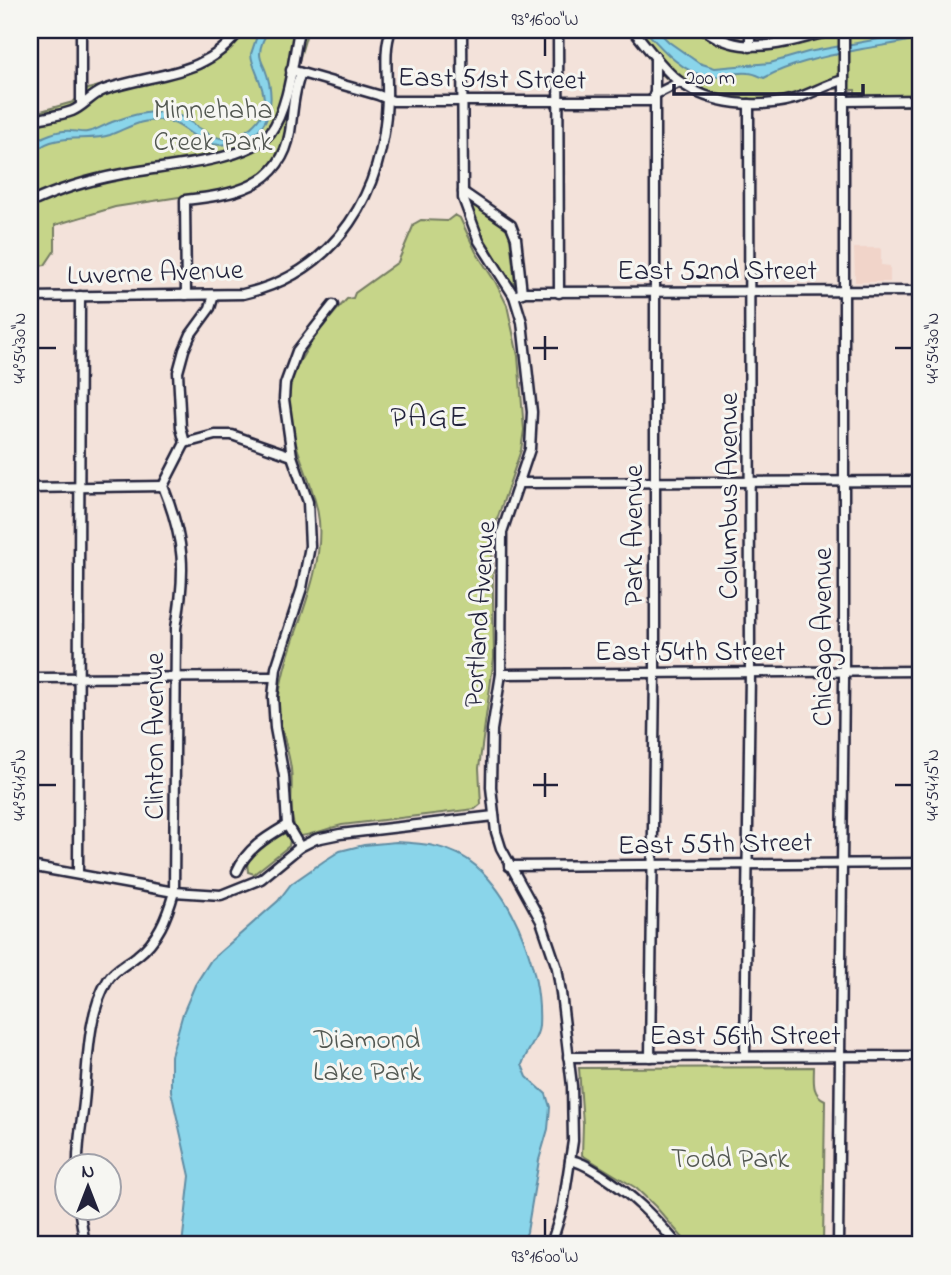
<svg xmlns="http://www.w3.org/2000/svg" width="951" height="1275" viewBox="0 0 951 1275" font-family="'Indie Flower',sans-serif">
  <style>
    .built { fill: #f1d4c9 }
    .green { fill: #c6d589; stroke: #747c62; stroke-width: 2 }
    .water { fill: #8ad5ea; stroke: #608da4; stroke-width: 2 }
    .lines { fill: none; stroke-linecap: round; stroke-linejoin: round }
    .minor-casing { stroke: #22223b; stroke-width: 13 }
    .minor { stroke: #f6f6f2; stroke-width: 8 }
    .ticks { fill: none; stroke: #22223b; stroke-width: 2.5 }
    .labels { text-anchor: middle; stroke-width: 6; stroke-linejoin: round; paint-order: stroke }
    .street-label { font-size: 28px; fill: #22223b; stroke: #f6f6f2 }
    .park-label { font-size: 28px; fill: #535852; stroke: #f6f6f2 }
    .neighbourhood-label { font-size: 30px; letter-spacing: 2px; fill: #22223b; stroke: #f6f6f2 }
    .neatline { fill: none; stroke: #22223b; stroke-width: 2.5 }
    .ticks-label { font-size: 18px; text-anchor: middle; fill: #22223b }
  </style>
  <rect width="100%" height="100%" fill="#f3e2da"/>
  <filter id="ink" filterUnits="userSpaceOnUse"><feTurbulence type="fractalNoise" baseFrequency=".0143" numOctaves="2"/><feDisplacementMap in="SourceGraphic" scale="14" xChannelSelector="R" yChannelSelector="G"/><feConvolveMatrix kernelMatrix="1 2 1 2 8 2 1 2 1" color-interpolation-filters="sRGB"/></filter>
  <g filter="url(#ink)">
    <polygon class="built" points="854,248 881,248 881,265 890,266 890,282 855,282"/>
    <g class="green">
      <path d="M233 30H308C303 47 297 65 294 83 286 129 286 168 237 188L115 207 55 225V250L45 265 30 267V114L73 102 88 89 189 63C207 55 221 46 233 30Z"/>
      <path d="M626 30H718L741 39H753L803 30H921V106H855V90C848 90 840 88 833 89 817 90 798 102 781 105 741 114 689 104 660 72 648 59 639 43 626 30Z"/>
      <polygon points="474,205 505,226 510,236 515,284 511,282 484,238 471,208"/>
      <path d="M455 215 460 218 476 252 496 283 507 305 518 356 524 430 521 450 492 534 494 658 479 768 481 804 475 809 342 825C329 828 309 836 299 836 286 815 294 792 291 769 288 744 276 721 279 696 287 637 324 581 319 521 314 476 281 432 290 387 295 359 328 319 347 299L353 298 355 293 398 262 414 224 421 220 447 221Z"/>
      <polygon points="283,831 290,840 289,846 254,874 248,872 247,861"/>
      <path d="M814 1067C814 1080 811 1094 825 1100L823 1245H689L655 1206 636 1188 582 1155 583 1124 579 1068Z"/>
    </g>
    <g class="water">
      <path d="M259 30H269C264 38 260 45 260 54 260 60 263 64 265 69 272 87 274 110 262 126 250 141 222 150 203 141 188 134 179 121 161 120 141 119 128 128 110 135 89 142 54 133 37 150L30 183 32 145C40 136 59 130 71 131 76 131 82 133 87 132 96 131 104 125 112 122 128 116 147 111 164 112 199 114 211 159 251 127 260 119 265 112 264 99 263 82 252 68 251 54Z"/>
      <path d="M645 30H657L669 42 699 63 715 68 770 63 808 52 895 36 910 30H921V37C902 44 883 45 862 49 829 56 793 62 764 78 759 76 754 73 748 73 736 71 723 78 710 77 684 75 661 48 645 30Z"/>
      <path d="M396 842C423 843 454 846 476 866 516 901 542 973 539 1026 538 1040 526 1051 522 1065L527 1077 546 1094 550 1107 548 1129 539 1160 527 1232 522 1245H182L190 1176 171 1091V1056L183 1013 195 985 211 960 278 901 291 884 324 861 340 851 364 845Z"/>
    </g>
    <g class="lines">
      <defs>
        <g id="minor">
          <polyline points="81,30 81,104"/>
          <polyline points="462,30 463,198 479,241 514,296 522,322 532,412 530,449 502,532 501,674 492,730 491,787 496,832 501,848 541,921 557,968 561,993 572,1086 573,1141 563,1206 551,1245"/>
          <polyline points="558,30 559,293"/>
          <path d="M633 30C646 45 663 70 680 82 711 105 757 109 794 99 812 94 826 84 844 80"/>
          <path d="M705 30C746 60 791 40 835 30"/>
          <polyline points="750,47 750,30"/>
          <polyline points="291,70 378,95 393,101 654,101"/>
          <polyline points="654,95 680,82"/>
          <polyline points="845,101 921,100"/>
          <path d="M30 121C43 117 59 116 72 111 84 106 91 95 104 90 155 72 205 78 240 30"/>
          <polyline points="463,192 511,225 516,238 522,293"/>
          <path d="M30 203C59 189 90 180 122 174 159 166 246 163 270 133 289 108 293 60 299 30"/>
          <path d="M186 295 185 200C231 195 281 188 290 132 293 113 293 92 301 73"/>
          <polyline points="514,296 525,292 921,291"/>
          <path d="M30 297 243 294C338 272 384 191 387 99 388 77 383 50 391 30"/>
          <polyline points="185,443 215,435 232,435 292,456"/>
          <polyline points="519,483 921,481"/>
          <polyline points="30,488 163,486"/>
          <polyline points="501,674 921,671"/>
          <polyline points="30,678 274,677"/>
          <polyline points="300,847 287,825 284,776 275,728 273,697 276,668 302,588 310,546 308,502 292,456 284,399 285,384 297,351 333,305"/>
          <polyline points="30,866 174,892 221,895 261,879 300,847 316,839 340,834 494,816"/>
          <polyline points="509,866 921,863"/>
          <path d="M237 871C247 848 267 837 287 825"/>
          <polyline points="78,874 80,296"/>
          <polyline points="745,1056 750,672 749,104"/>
          <polyline points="568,1057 921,1056"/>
          <polyline points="650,1057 655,673 655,56"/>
          <path d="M570 1160C582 1162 590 1168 600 1174 633 1195 653 1216 678 1245"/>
          <path d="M78 1166C77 1145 82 1123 84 1102 88 1065 87 1013 108 980 114 970 127 964 137 956 158 940 167 917 174 892L176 628C186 571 185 541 163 486L185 443 181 428 178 372 184 350 191 334 210 308 214 295"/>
          <polyline points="79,1208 85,1245"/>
          <polyline points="838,1245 844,680 844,30"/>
        </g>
      </defs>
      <use href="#minor" class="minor-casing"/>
      <use href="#minor" class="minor"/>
    </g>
  </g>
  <path class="ticks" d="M545 38V56M545 336V360M38 348H56M533 348H558M895 348H912M545 773V797M38 785H56M533 785H558M895 785H912M545 1219V1236"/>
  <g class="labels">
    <g class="street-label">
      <text transform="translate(492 77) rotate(1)" y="10">East 51st Street</text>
      <text x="717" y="279">East 52nd Street</text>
      <text transform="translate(155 271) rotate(-2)" y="10">Luverne Avenue</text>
      <text transform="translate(727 496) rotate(-90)" y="10">Columbus Avenue</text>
      <text transform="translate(632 535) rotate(-90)" y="10">Park Avenue</text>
      <text transform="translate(478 614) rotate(-86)" y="10">Portland Avenue</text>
      <text transform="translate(821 637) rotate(-90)" y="10">Chicago Avenue</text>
      <text x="690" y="660">East 54th Street</text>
      <text transform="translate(153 736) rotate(-90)" y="10">Clinton Avenue</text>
      <text transform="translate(715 842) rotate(-1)" y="10">East 55th Street</text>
      <text x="745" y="1044">East 56th Street</text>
    </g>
    <g class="park-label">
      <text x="213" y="118">Minnehaha<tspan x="213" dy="32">Creek Park</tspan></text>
      <text x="367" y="1048">Diamond<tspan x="367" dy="32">Lake Park</tspan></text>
      <text x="730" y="1167">Todd Park</text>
    </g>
    <g class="neighbourhood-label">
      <text x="430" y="426">PAGE</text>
    </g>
  </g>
  <rect width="951" height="1275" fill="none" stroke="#f6f6f2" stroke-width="77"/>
  <g transform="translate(88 1187)"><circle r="33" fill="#f6f6f2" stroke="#a1a1a9" stroke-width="2"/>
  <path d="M0-5L12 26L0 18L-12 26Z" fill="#22223b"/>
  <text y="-10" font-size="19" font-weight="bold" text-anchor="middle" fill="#22223b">N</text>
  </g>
  <path d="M674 84v10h189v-10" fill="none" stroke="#22223b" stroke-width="3.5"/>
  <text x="685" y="84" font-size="21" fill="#22223b" stroke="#f6f6f2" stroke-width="5" paint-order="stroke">200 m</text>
  <rect x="38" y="38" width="874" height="1198" class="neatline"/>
  <g class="ticks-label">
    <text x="545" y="25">93°16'00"W</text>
    <text transform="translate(19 348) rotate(-90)" y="6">44°54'30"N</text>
    <text transform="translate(932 348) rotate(-90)" y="6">44°54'30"N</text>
    <text transform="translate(19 785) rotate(-90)" y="6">44°54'15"N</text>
    <text transform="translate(932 785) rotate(-90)" y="6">44°54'15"N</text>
    <text x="545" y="1262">93°16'00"W</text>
  </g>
</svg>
